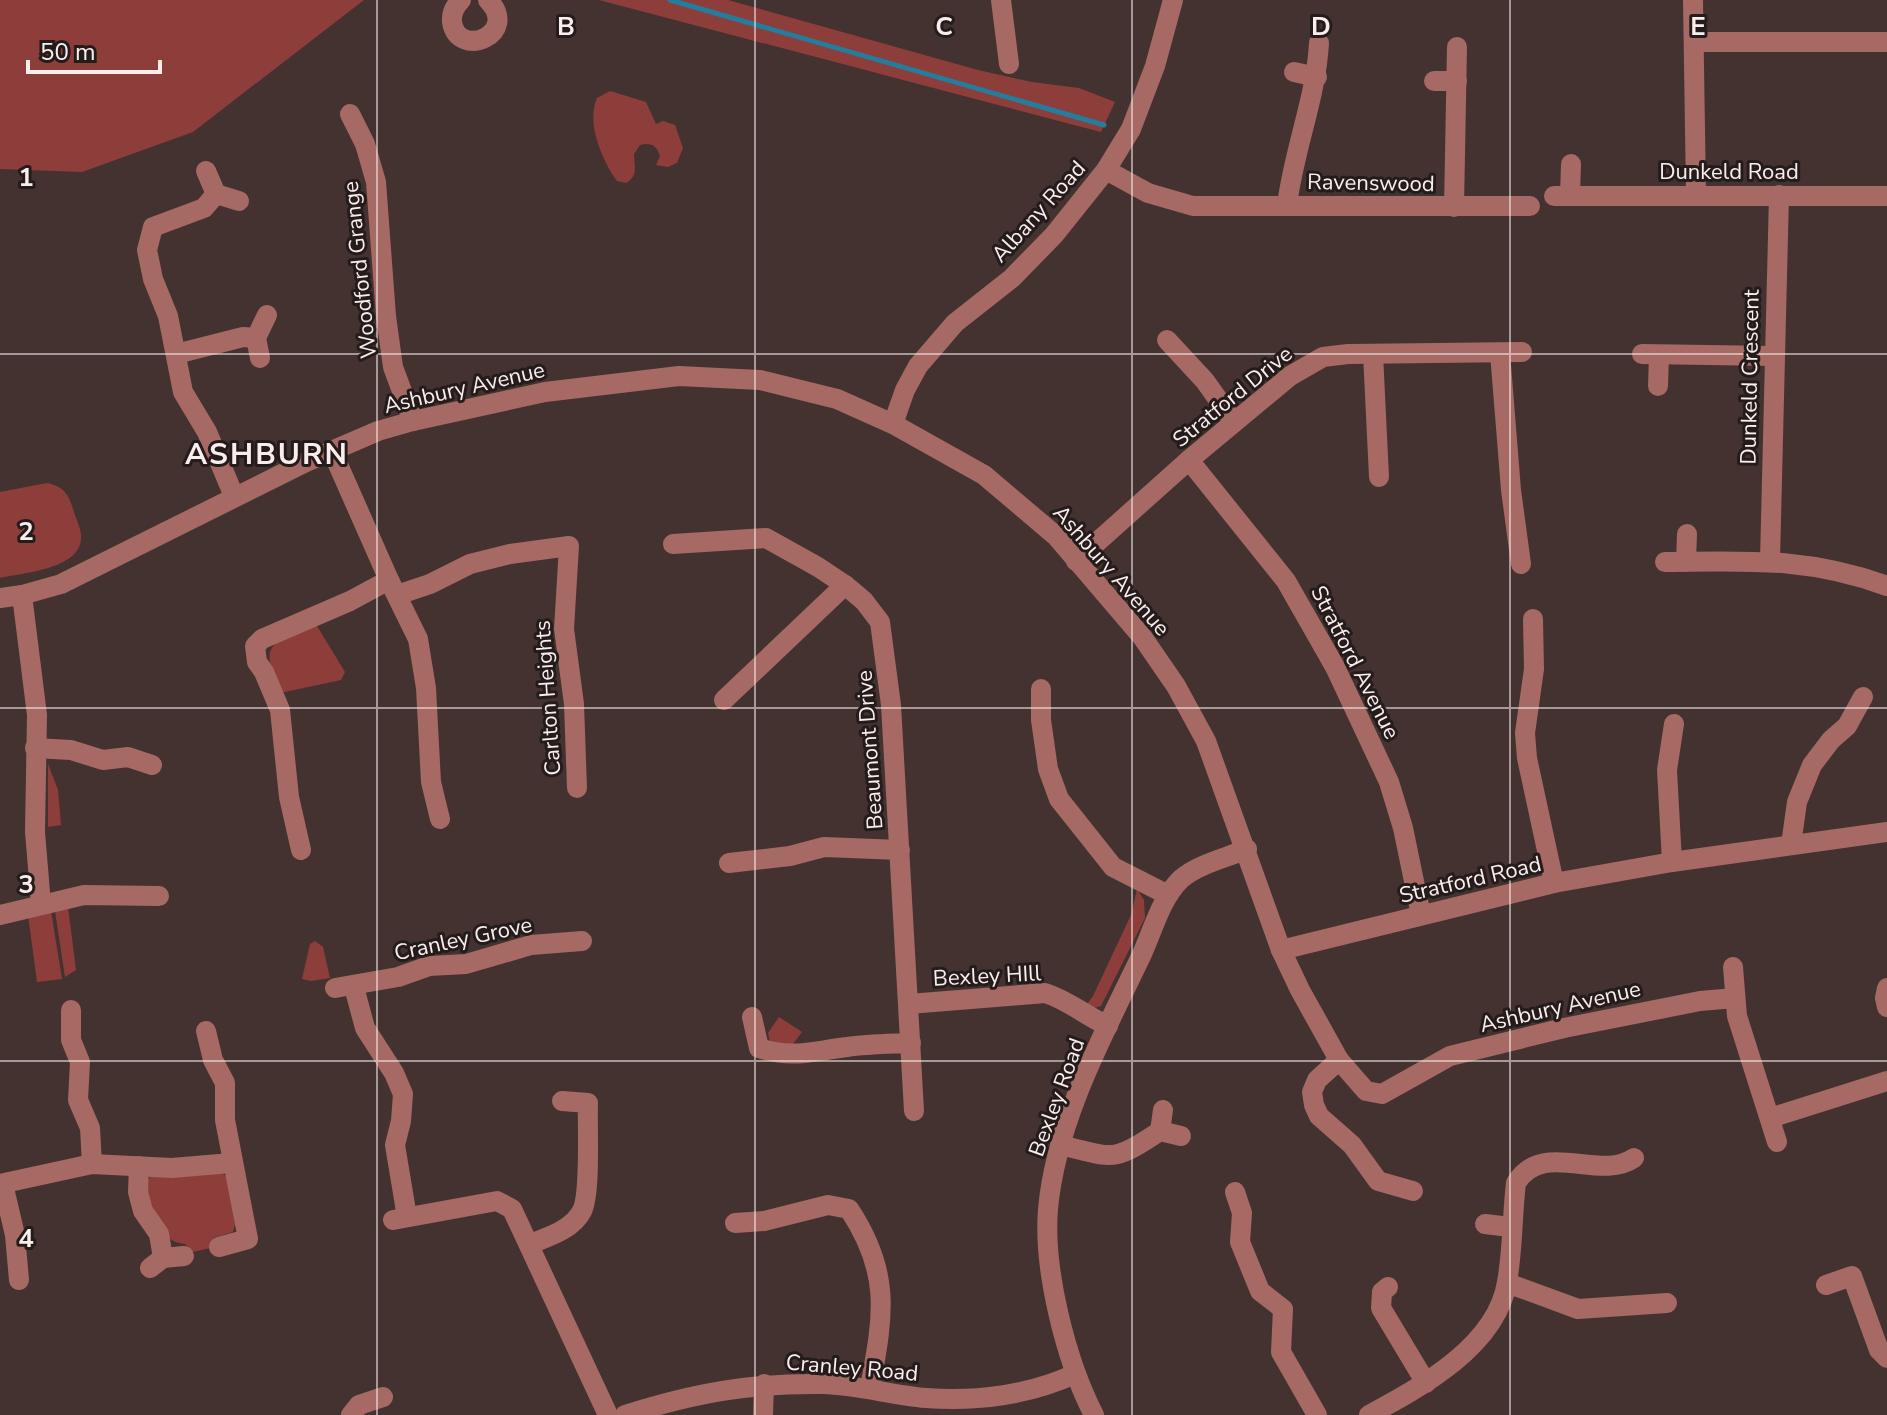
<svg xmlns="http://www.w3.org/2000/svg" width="1887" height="1415" viewBox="0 0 1887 1415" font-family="'Nunito Sans',sans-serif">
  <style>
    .green { fill: #8e3e3a }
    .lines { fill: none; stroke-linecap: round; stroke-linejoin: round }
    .stream { stroke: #257c9c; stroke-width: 5 }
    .minor { stroke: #a66963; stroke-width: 20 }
    .grid { fill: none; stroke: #faeeed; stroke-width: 2; stroke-opacity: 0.55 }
    .labels { text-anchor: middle; stroke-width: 6; stroke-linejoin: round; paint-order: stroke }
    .street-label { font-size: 22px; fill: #faeeed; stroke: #241c1b }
    .district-label { font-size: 30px; font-weight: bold; letter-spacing: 2px; fill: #faeeed; stroke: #241c1b }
    .grid-label { font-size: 26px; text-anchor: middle; font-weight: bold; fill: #faeeed; stroke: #241c1b; stroke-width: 6; stroke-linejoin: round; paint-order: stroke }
  </style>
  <rect width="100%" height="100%" fill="#433230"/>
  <g class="green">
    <polygon points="0,0 364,0 193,132 82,172 0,169"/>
    <polygon points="599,0 728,0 978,70 1032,82 1079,88 1115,102 1101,132"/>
    <path d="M610 91 646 102 656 124 663 121 675 125 683 148 677 163 668 167 656 165 660 156C657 145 650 142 640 145L634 154C634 165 639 176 626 183L617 181C602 160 586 123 597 98Z"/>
    <path d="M47 483C65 487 69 495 74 512 76 519 81 529 81 536 83 569 23 573 0 578V492Z"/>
    <path d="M317 626 345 672 341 680 280 693C259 640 269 646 317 626Z"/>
    <polygon points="48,764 58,790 61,825 48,827"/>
    <polygon points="1137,889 1144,900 1145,918 1101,1006 1090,1009 1085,1007 1093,996 1131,915"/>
    <polygon points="68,907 76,970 65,977 55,911"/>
    <polygon points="51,911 62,979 37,982 28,915"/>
    <polygon points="315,941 323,947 330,978 311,981 302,979 310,944"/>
    <polygon points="779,1017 802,1032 790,1048 770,1042 768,1033"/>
    <path d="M221 1173 227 1176 235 1224 233 1232 213 1238 210 1248 193 1252 185 1244C161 1242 155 1217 145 1198V1184L152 1175Z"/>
  </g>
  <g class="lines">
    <polyline class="stream" points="670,0 1104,125"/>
    <g class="minor">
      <path d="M461 0C455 6 451 13 452 22 458 60 521 34 488 0"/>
      <polyline points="1001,0 1009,64"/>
      <polyline points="1693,0 1696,194"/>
      <polyline points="1694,42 1887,42"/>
      <polyline points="1294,72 1317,77"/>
      <polyline points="1434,81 1457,81"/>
      <polyline points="350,114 365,144 376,182 386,316 393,367 413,421"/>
      <polyline points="1106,170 1148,193 1193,206 1530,206"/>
      <polyline points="206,171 216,194 239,201"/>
      <polyline points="216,194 204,208 153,227 147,250 153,279 168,316 183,392 207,432 234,496"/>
      <polyline points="1570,195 1571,164"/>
      <polyline points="1554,196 1887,196"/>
      <path d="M1287 205C1294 149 1316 98 1319 43"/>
      <polyline points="1454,207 1457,47"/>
      <polyline points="1167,340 1205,381 1234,422"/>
      <polyline points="1500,353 1511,490 1521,564"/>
      <polyline points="176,354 243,337 256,338"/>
      <polyline points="1373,354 1379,477"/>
      <polyline points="1642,354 1773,356"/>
      <polyline points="260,358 256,338 267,315"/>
      <polyline points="1658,386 1659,355"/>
      <polyline points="893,424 905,390 918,366 955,323 1012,278 1054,235 1106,170 1131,129 1155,66 1173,0"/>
      <polyline points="332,451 389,580 418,639 426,688 431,782 440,819"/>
      <polyline points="1189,460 1286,581 1335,667 1389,782 1403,828 1421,915"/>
      <polyline points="673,544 766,538 818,567 845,585 864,601 880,622 891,705 914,1111"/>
      <polyline points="1770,560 1779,195"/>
      <polyline points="1076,561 1189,460 1290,376 1323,357 1348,354 1522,352"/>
      <path d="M1665 562C1747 561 1808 557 1887 586"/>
      <polyline points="1686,562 1687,534"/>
      <polyline points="22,595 37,715 35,832 41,904"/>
      <polyline points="397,595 430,584 470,564 510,554 569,546 564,629 574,704 577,788"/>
      <polyline points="0,598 22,595 61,584 306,462 378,431 413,421 545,392 679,376 760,380 837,399 893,424 984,475 1056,536 1143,638 1176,686 1206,741 1281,950 1300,990 1339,1060 1366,1091 1382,1094 1450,1056 1564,1028 1700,1001 1735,998"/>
      <polyline points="1533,619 1534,669 1525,733 1527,758 1554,883"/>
      <polyline points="1041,689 1041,720 1048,769 1059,799 1113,867 1168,895"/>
      <polyline points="724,700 845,585"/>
      <polyline points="35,748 71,750 103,760 128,757 152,765"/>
      <polyline points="1791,845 1797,802 1812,765 1831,740 1847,726 1863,697"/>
      <polyline points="301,850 289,797 280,710 264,672 257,662 255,646 262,639 350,601 389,580"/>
      <polyline points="1672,862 1667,770 1674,724"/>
      <polyline points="729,863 790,856 824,847 900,850"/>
      <polyline points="0,915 84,895 159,896"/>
      <polyline points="1281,950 1554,883 1672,862 1887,832"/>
      <polyline points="1733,967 1737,1016 1777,1142"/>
      <polyline points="354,987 365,1028 394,1073 403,1094 401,1121 395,1145 407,1217"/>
      <polyline points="335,988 398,977 429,966 466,964 531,945 582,941"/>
      <polyline points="1887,988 1885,998 1887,1007"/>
      <path d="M909 1004 1045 993C1068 1000 1086 1016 1108 1026"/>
      <polyline points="71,1010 71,1040 80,1062 78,1100 90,1128 92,1164"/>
      <path d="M752 1017 759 1048C792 1059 813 1051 847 1047 868 1044 889 1044 911 1043"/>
      <polyline points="206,1031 213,1060 225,1083 225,1120 248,1239 219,1247"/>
      <polyline points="1339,1060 1317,1080 1312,1092 1314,1105 1319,1116 1352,1145 1378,1181 1413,1191"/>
      <polyline points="1163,1110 1160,1131 1181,1136"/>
      <polyline points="1770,1118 1887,1081"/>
      <path d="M1060 1145C1115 1158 1112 1163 1160 1131"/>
      <polyline points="139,1166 138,1192 143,1211 159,1234 163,1258"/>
      <polyline points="0,1184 92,1164 172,1168 231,1163"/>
      <polyline points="3,1184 15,1235 19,1280"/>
      <polyline points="1235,1192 1242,1213 1240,1242 1260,1291 1283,1309 1281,1352 1317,1415"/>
      <polyline points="393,1220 497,1201 512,1209 608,1415"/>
      <path d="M735 1223 764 1221 828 1205 849 1209C892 1274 883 1316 870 1388"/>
      <polyline points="1485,1224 1510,1227"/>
      <path d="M530 1244C548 1237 572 1230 582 1211 591 1193 587 1126 588 1103L562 1101"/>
      <polyline points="150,1268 163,1258 184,1256"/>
      <polyline points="1507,1283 1578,1309 1667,1303"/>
      <polyline points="1826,1285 1852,1276 1879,1350 1887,1358"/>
      <polyline points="1388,1287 1382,1292 1381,1308 1426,1383"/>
      <polyline points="351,1415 359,1405 383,1397"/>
      <path d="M625 1415C695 1393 749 1383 823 1384 858 1385 891 1395 926 1398 976 1402 1029 1395 1075 1374"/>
      <polyline points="763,1415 764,1384"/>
      <path d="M1094 1415C1066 1361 1043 1270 1048 1209 1056 1120 1104 1034 1142 954 1153 930 1161 898 1181 879 1198 864 1226 858 1247 849"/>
      <path d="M1369 1415C1421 1387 1497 1346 1507 1282 1513 1249 1512 1216 1516 1183 1543 1139 1599 1182 1634 1158"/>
    </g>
  </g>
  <path class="grid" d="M377 0V1415M755 0V1415M1132 0V1415M1510 0V1415M0 354H1887M0 708H1887M0 1061H1887"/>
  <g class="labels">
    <g class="street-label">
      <text x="1729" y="179">Dunkeld Road</text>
      <text transform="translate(1371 182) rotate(1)" y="8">Ravenswood</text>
      <text transform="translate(1038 211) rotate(-48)" y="8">Albany Road</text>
      <text transform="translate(359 270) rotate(-96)" y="8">Woodford Grange</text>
      <text transform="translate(1749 377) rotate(-89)" y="8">Dunkeld Crescent</text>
      <text transform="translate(464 387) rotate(-13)" y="8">Ashbury Avenue</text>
      <text transform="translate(1232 396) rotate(-39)" y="8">Stratford Drive</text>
      <text transform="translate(1112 570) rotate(49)" y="8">Ashbury Avenue</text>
      <text transform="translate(1356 662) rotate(63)" y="8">Stratford Avenue</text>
      <text transform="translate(547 698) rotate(-94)" y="8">Carlton Heights</text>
      <text transform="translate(869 750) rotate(-94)" y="8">Beaumont Drive</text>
      <text transform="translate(1470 879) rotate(-13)" y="8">Stratford Road</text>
      <text transform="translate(463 938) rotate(-12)" y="8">Cranley Grove</text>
      <text transform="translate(987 975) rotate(-3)" y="8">Bexley HIll</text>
      <text transform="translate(1560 1006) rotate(-13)" y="8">Ashbury Avenue</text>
      <text transform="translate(1056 1097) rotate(-70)" y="8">Bexley Road</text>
      <text transform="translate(852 1367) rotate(5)" y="8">Cranley Road</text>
    </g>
    <g class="district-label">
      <text x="267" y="464">ASHBURN</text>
    </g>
  </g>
  <g class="grid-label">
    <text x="566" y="35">B</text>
    <text x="944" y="35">C</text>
    <text x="1321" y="35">D</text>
    <text x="1698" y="35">E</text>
    <text x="26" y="186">1</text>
    <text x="26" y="540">2</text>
    <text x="26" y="893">3</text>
    <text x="26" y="1247">4</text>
  </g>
  <path d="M28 60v12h132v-12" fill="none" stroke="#faeeed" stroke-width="4"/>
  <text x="40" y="60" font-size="24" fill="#faeeed" stroke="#241c1b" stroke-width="6" paint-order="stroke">50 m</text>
</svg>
